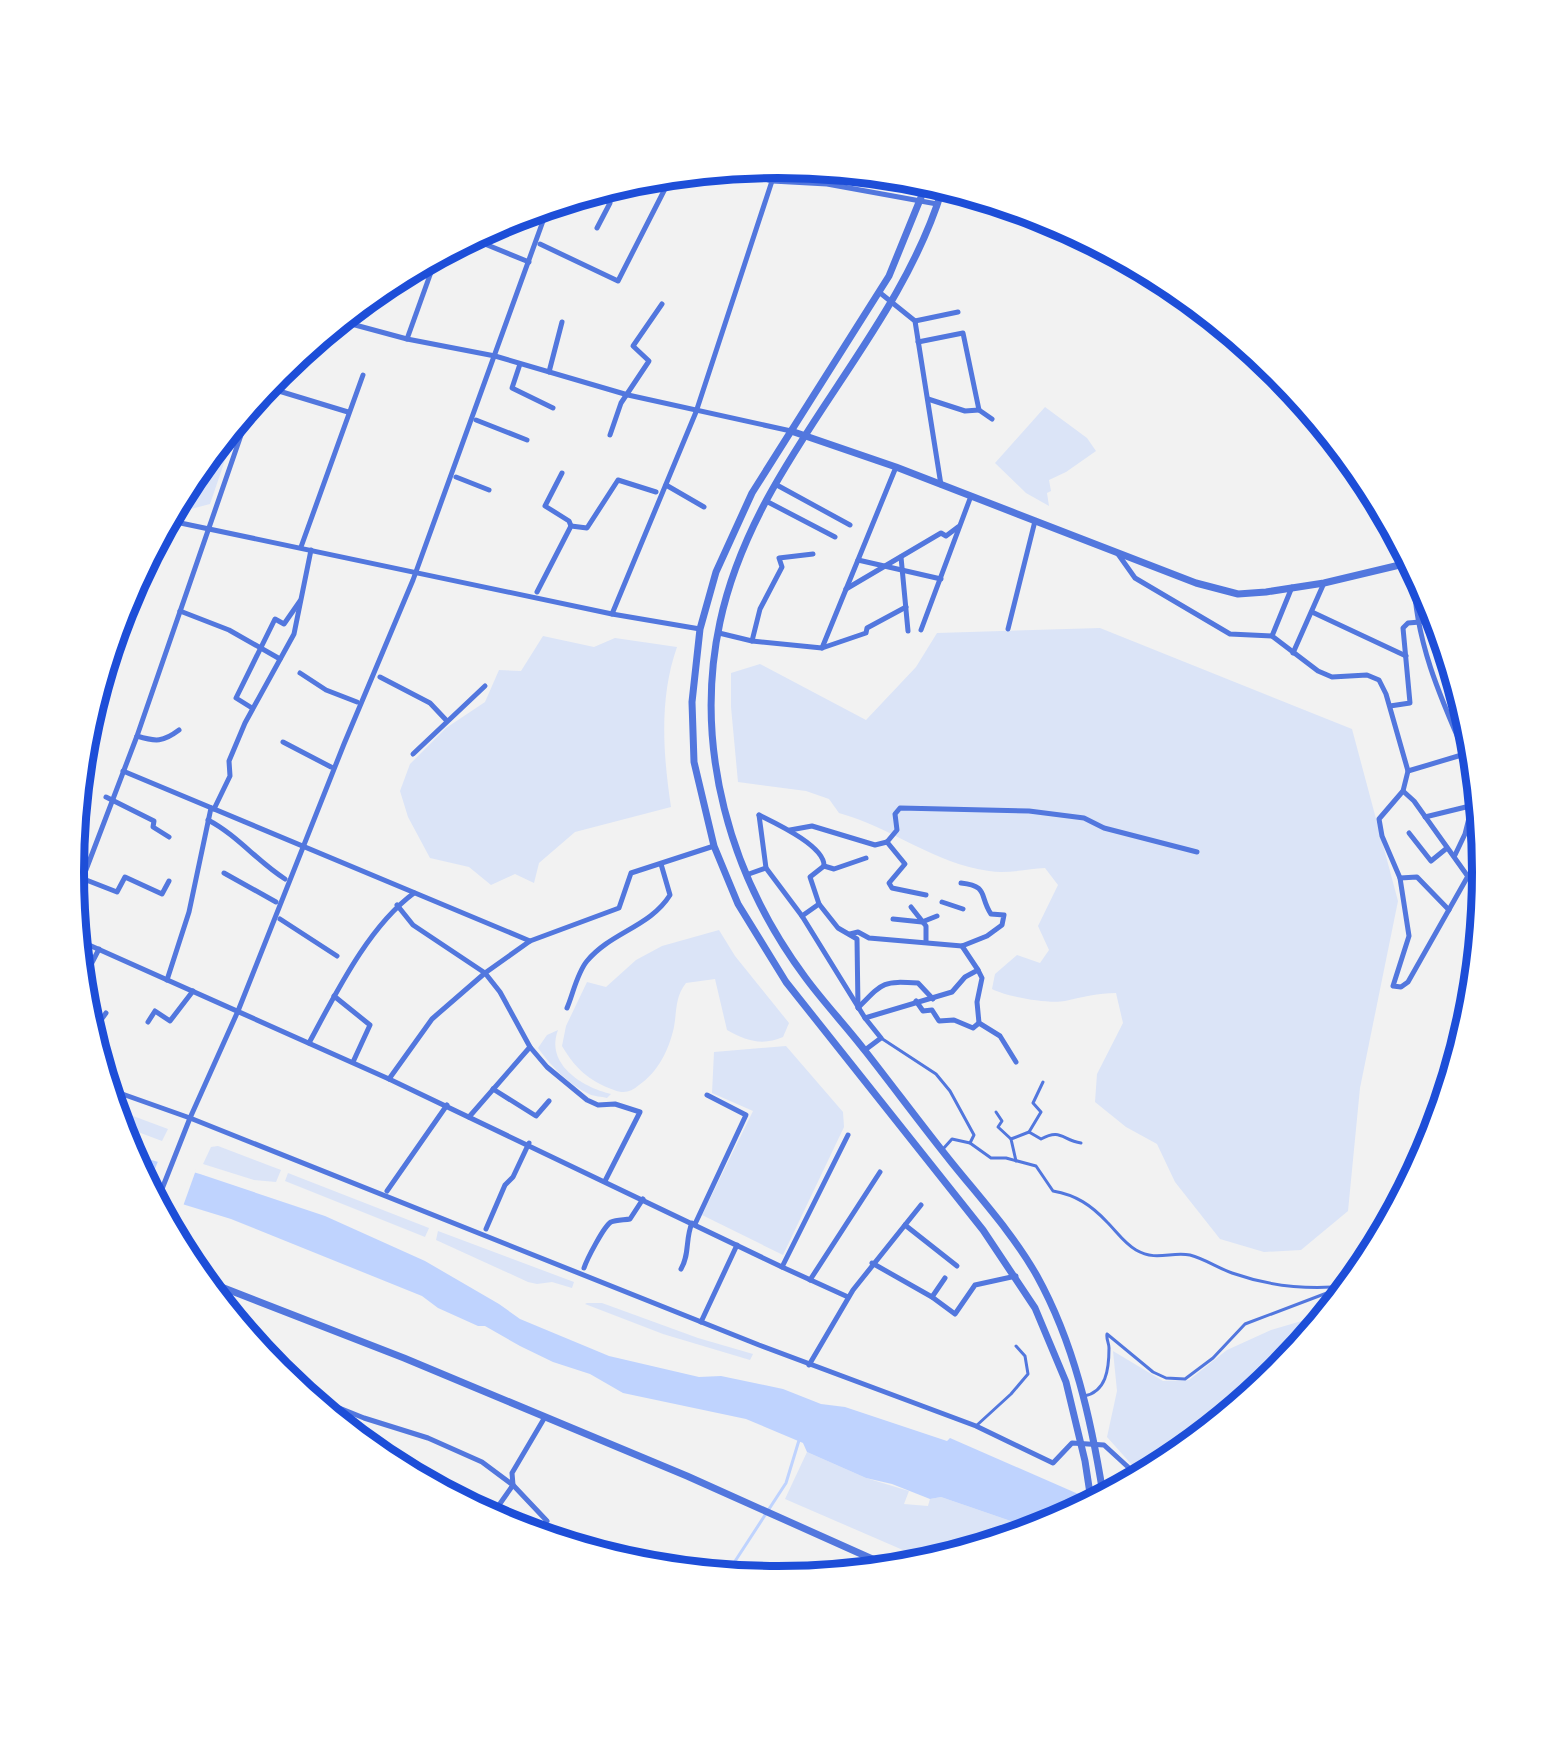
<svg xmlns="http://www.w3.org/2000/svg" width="1556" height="1745" viewBox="0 0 1556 1745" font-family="Poppins,sans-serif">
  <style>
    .green { fill: #dbe4f7 }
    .water { fill: #bfd3fe }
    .pier { fill: #f2f2f2 }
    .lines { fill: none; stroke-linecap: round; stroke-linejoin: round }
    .stream { stroke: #bfd3fe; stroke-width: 3 }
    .service { stroke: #5277de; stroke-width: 3 }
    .minor { stroke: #5277de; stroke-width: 5 }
    .tertiary { stroke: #5277de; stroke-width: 7 }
    .rim { fill: none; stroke: #1d4ed8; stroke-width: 8 }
  </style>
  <rect width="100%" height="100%" fill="#f2f2f2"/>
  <g class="green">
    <polygon points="1045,407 1087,438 1096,451 1066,472 1049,480 1051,491 1047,493 1049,506 1026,493 995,463"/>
    <polygon points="236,428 210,504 191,509 180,505 192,481"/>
    <path d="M1100 628 1352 729 1398 901 1360 1088 1348 1211 1301 1250 1264 1252 1220 1239 1175 1182 1157 1144 1126 1127 1095 1102 1097 1074 1123 1023 1116 993C1098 993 1083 997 1065 1001 1048 1004 1008 997 992 989L995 974 1017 955 1040 963 1049 950 1038 926 1058 885 1045 868C1027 869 1007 874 989 871 935 864 891 827 839 813L829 799 806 791 738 782 731 707V673L760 664 866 720 916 667 937 633Z"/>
    <path d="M543 636 594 647 615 638 677 647C659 698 663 754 671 807L575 832 539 863 534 883 515 874 491 885 469 867 430 858 408 817 400 791 410 764 446 728 485 702 499 670 521 671Z"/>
    <path d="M719 930 735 956 789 1023 783 1037C763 1046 746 1041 727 1030L715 979 686 983C675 997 677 1010 674 1027 669 1050 658 1072 639 1085 631 1092 624 1094 614 1090 589 1081 575 1068 562 1046L566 1026 587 982 606 987 636 960 662 946Z"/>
    <path d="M558 1030C545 1064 582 1087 611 1094L607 1098C601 1096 595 1097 589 1094 568 1084 551 1066 538 1048L547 1035Z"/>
    <polygon points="786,1046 843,1112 844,1127 783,1255 702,1215 753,1111 712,1093 714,1052"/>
    <polygon points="117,1110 168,1129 162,1141 122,1126"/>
    <polygon points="218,1146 281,1170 276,1182 254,1180 203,1164 211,1147"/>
    <polygon points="288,1173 429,1228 425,1237 285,1181"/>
    <polygon points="438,1231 574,1282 572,1288 552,1282 537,1284 528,1282 436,1240"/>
    <polygon points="587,1303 602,1303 698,1338 753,1354 750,1360 663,1334 585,1304"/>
    <polygon points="1322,1315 1276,1371 1169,1458 1140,1474 1107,1437 1117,1391 1113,1351 1163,1381 1189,1380 1227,1350 1271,1330"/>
    <polygon points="807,1452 866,1478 909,1491 904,1504 928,1506 930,1499 941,1497 1031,1528 926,1560 785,1499"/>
  </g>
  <polygon class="water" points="134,1155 200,1174 325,1216 425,1261 499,1304 520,1319 609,1356 699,1377 721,1376 783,1389 821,1404 845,1407 947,1441 950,1438 1092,1500 1047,1523 1031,1528 941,1497 930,1499 892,1484 866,1478 807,1452 803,1443 746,1419 623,1393 590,1374 553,1362 520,1346 485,1326 478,1326 438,1308 422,1296 231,1219 156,1196"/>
  <polygon class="pier" points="159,1159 196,1170 182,1209 158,1200 149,1183"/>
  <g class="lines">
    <polyline class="stream" points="728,1572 786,1483 800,1437"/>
    <g class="service">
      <polyline points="881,1038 936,1074 950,1091 974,1135 970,1143"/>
      <polyline points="996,1112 1002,1121 998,1127 1011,1139"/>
      <path d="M1029 1132 1041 1139C1061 1128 1062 1140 1081 1143"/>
      <path d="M943 1149 952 1139 970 1143 991 1158H1006L1036 1166 1053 1191C1076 1195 1091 1205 1107 1222 1117 1232 1124 1243 1136 1250 1157 1262 1171 1251 1190 1255 1205 1259 1218 1268 1232 1273 1269 1286 1307 1290 1346 1286"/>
      <polyline points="1016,1161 1011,1139 1029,1132 1041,1112 1033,1103 1043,1082"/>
      <path d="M1084 1396C1106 1392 1109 1370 1109 1348 1109 1343 1106 1339 1107 1334L1153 1372 1166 1378 1185 1379 1213 1358 1245 1324 1340 1288"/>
      <polyline points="976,1426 1011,1394 1028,1374 1025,1356 1016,1346"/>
    </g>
    <g class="minor">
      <polyline points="741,172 772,181 827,184 937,204"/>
      <polyline points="594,196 610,203 597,228"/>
      <polyline points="475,240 529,262"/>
      <polyline points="540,244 618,281 670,179"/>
      <polyline points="879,292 915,321 941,485"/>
      <polyline points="915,321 958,312"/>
      <polyline points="344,322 407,339 495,356 628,395 791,431"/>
      <polyline points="407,339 435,261"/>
      <polyline points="918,342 963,333 979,410 965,411 928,399"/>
      <polyline points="520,364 512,388 553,408"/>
      <polyline points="549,372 562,322"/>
      <polyline points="269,388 348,412"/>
      <polyline points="979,410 992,419"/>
      <polyline points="476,420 527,440"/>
      <polyline points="610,435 621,403 649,361 633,346 662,304"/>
      <polyline points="562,473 545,506 569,521 571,526"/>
      <polyline points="456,477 489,490"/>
      <polyline points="775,484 850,525"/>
      <polyline points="666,485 704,507"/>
      <polyline points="766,501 835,537"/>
      <polyline points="171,521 612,614 700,629"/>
      <polyline points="301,547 363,375"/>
      <polyline points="1118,554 1135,578 1230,634 1272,636 1318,671 1332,677 1367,675 1379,680 1386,694 1408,771 1403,791 1379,819 1382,836 1400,878 1409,936 1393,986 1401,987 1408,982 1468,876"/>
      <polyline points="901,557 908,631"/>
      <polyline points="858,560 941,579"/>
      <path d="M1414 575C1414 644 1446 710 1473 772"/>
      <polyline points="846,589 941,533 946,536 958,527"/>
      <polyline points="537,592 571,526 587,528 618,480 656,492"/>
      <polyline points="180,611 229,630 280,659"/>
      <polyline points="1312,612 1406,656"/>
      <polyline points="612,614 696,412 772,181 778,168"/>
      <polyline points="1008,629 1035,521"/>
      <polyline points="921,630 971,496"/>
      <polyline points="719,633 752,641 822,648 866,633 867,628 906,607"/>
      <polyline points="1272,636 1292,587"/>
      <polyline points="752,641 760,609 782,567 779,558 813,554"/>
      <polyline points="822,648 896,467"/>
      <polyline points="1293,653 1324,583"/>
      <polyline points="300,673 326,690 357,702"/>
      <polyline points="380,677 430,703 447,721"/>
      <polyline points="1390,706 1410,703 1403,628 1408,623 1420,622"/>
      <polyline points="252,708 236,698 275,619 284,624 300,601"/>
      <path d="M137 736C156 742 163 742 179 730"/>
      <polyline points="283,742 331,767"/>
      <polyline points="413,754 485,686"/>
      <polyline points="123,771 530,941"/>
      <polyline points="1408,771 1465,754"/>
      <polyline points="1403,791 1414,801 1469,878 1481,887"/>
      <polyline points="106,797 154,821 153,827 169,837"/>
      <polyline points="214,809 230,776 229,761 245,723 294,634 311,550"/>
      <path d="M759 815C775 823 825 846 824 866"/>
      <polyline points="759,815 766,868"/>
      <polyline points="1425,817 1470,806"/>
      <path d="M208 820C237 835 258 862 285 879"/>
      <polyline points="790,830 812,826 875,845 887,842"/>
      <polyline points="1409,833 1431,861 1447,848"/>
      <polyline points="887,842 897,830 895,814 900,808 1029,811 1084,818 1104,828 1197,852"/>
      <polyline points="887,842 905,864 889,883 892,888 926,895"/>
      <polyline points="1455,855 1465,834 1475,794"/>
      <polyline points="824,866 810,877 819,904 838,928 857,939 858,1008"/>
      <polyline points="824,866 834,869 866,858"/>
      <polyline points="224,873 276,902"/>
      <polyline points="746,875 766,868 802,916 865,1018 881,1038 865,1050"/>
      <polyline points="76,876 117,892 125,877 162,894 169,881"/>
      <polyline points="1400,878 1417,877 1449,910"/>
      <polyline points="76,896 137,736 249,412"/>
      <polyline points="942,902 963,909"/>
      <polyline points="397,905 413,925 485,973 500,992 530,1047 547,1067 587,1100 598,1105 615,1104 640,1112 605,1181"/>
      <polyline points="911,907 926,926 926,942"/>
      <polyline points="802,916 819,904"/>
      <polyline points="280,919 337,956"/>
      <polyline points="893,919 922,922 937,916"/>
      <path d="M850 934 858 932 869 938 962 946 987 936 1002 925 1004 915 991 914C979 896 989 886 961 883"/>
      <polyline points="80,941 389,1079 782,1267 848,1135"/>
      <polyline points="978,970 982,978 977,1002 979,1023 1000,1036 1016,1062"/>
      <polyline points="84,978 99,949"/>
      <polyline points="167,980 189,912 211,808"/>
      <polyline points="334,996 370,1025 353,1062"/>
      <polyline points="916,1001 923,1011 932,1010 939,1021 954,1020 973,1028 979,1023"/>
      <path d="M567 1008C573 994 577 973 587 961 611 932 650 927 670 895L661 864"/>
      <path d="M858 1008C883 982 882 981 918 983L933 999"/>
      <polyline points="865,1018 952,992 965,977 978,970 962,946"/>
      <polyline points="148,1022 155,1011 170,1021 193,991"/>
      <polyline points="93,1031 106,1013"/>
      <path d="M309 1043C336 993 368 927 414 893"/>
      <polyline points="389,1079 432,1019 485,973 530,941 619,908 631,873 714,846"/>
      <polyline points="493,1089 536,1116 549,1101"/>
      <polyline points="111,1090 190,1118 759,1345 976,1426 1053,1463 1072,1443 1104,1445 1128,1467"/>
      <polyline points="469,1117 530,1047"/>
      <polyline points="387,1191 447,1105"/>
      <polyline points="158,1199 190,1118 238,1011 344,744 413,580 547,210"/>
      <polyline points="695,1224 746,1115 707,1095"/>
      <polyline points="905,1225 957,1266"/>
      <polyline points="486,1229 505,1185 513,1177 529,1143"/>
      <polyline points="872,1263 932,1297 955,1314 975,1285 1016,1276"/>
      <polyline points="782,1267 848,1297"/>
      <path d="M584 1268C587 1259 604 1226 611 1222 616 1220 625 1220 630 1219L643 1199"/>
      <path d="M681 1269C690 1254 685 1239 692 1223"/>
      <polyline points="810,1280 880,1172"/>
      <polyline points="932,1297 945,1278"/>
      <polyline points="701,1322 737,1245"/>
      <polyline points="809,1365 853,1290 921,1205"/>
      <polyline points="312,1397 364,1418 428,1438 482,1462 513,1485 547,1521"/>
      <polyline points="492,1515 513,1485 512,1473 545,1417"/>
    </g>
    <g class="tertiary">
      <polyline points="926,185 889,276 752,493 716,572 700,629 692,702 694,762 714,846 738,904 786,982 983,1230 1035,1308 1066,1382 1085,1461 1091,1500"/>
      <path d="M942 190C894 346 755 458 720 622 693 747 730 876 805 977 824 1003 847 1027 866 1052 895 1089 923 1127 952 1163 981 1199 1014 1235 1037 1276 1074 1343 1091 1419 1103 1494"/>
      <polyline points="791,431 896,467 1196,583 1238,594 1266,592 1324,583 1408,563"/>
      <polyline points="206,1281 404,1358 687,1476 888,1566"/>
    </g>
  </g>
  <path d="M0 0H1556V1745H0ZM84 872a694 694 0 1 1 1388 0a694 694 0 1 1-1388 0Z" fill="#fff" fill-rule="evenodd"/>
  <path class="rim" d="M84 872a694 694 0 1 1 1388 0a694 694 0 1 1-1388 0Z"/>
</svg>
